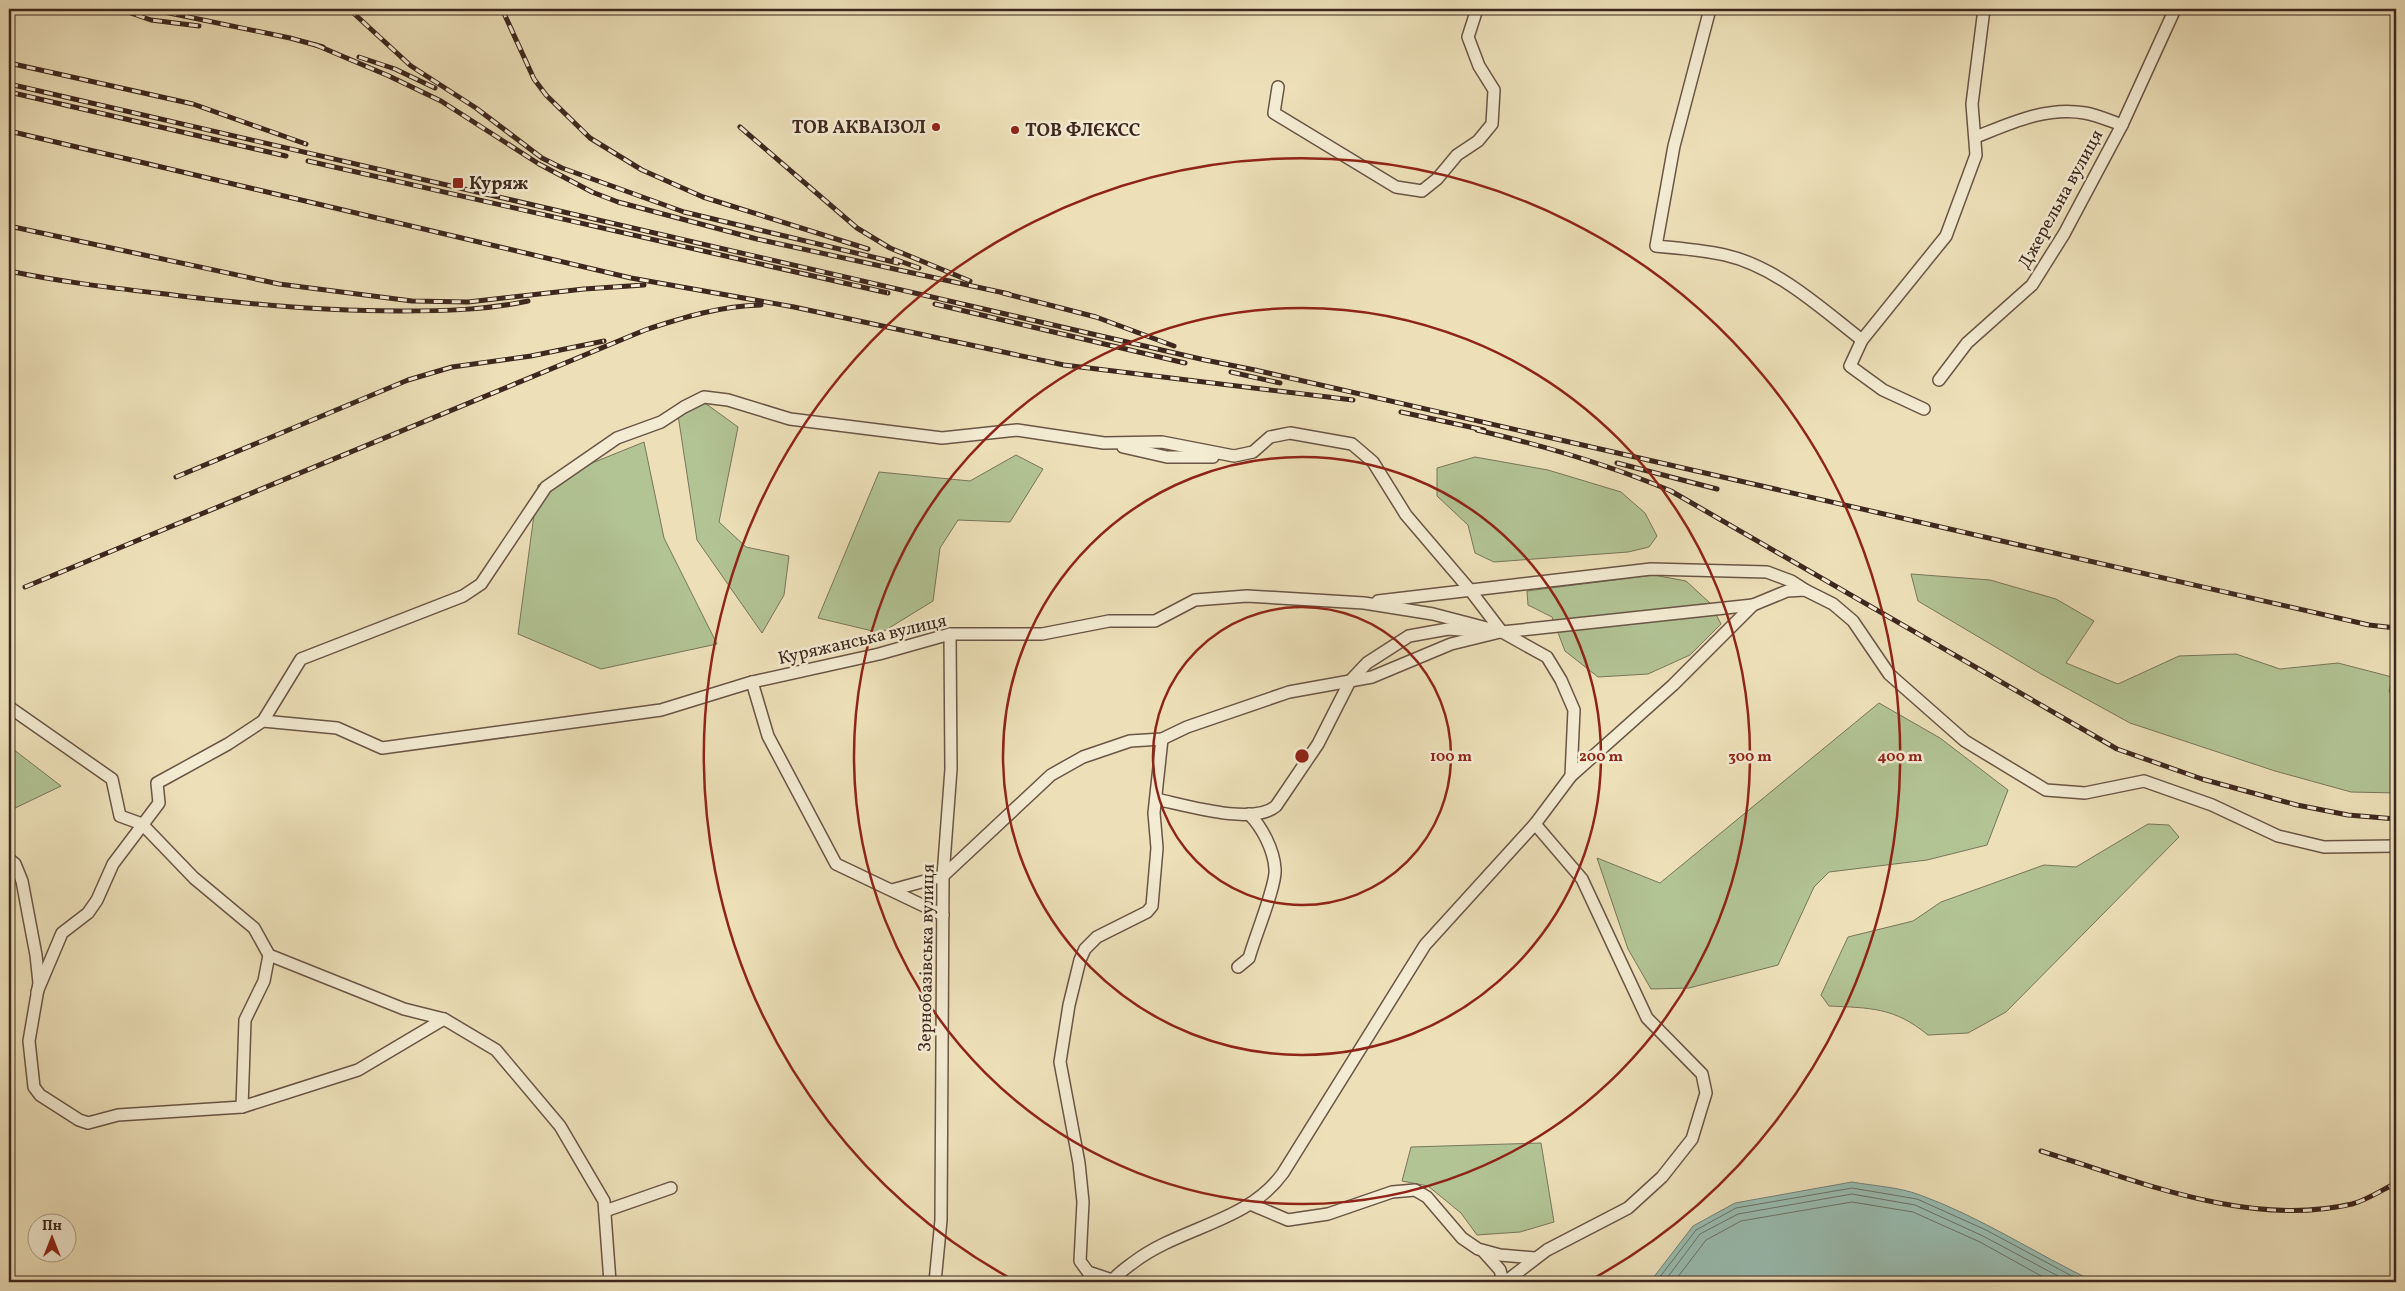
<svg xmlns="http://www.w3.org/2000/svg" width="2405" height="1291" viewBox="0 0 2405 1291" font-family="Vollkorn,serif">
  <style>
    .green { fill: #b2c394; stroke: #787559 }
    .water { fill: #99bdb2; stroke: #748177 }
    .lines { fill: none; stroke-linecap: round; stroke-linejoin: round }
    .shore { stroke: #6b7268; stroke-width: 1 }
    .minor-casing { stroke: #695545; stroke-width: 14 }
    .minor { stroke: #f3ebd2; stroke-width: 11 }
    .rail-casing { stroke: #3d271e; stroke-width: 5 }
    .rail { stroke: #f3ebd2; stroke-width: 3; stroke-dasharray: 9; stroke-linecap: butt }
    .ring { fill: none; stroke: #8f2418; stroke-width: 2.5 }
    .poi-dot { fill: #8f2418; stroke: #f3ebd2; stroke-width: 2 }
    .labels { text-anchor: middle; stroke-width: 5; stroke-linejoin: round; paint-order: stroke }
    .poi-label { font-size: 18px; font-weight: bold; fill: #3d271e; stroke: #f3ebd2; text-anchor: start }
    .street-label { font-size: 18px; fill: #3d271e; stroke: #f3ebd2 }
    .centre { fill: #8f2418; stroke: #f3ebd2; stroke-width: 2.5 }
    .ring-label { font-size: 15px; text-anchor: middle; font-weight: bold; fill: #8f2418; stroke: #f3ebd2; stroke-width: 5; stroke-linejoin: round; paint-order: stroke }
  </style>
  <rect width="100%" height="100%" fill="#ede0b9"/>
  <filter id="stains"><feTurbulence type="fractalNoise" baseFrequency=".004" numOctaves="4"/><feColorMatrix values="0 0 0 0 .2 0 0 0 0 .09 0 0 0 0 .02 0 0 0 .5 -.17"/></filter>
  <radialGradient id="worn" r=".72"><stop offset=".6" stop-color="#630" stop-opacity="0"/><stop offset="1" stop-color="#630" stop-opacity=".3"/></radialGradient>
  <g class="green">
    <polygon points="705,403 738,427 719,522 746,547 789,556 784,595 762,633 697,540 678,415"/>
    <polygon points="644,442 664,538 717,644 601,669 518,634 538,485"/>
    <polygon points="1016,455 1043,469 1010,522 958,520 940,548 933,601 881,633 818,618 879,472 970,481"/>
    <polygon points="1475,457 1548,470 1621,492 1645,513 1657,536 1649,547 1628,552 1494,562 1475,553 1468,525 1437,496 1437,468"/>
    <polygon points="1911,574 1990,580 2056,599 2094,621 2066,663 2118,684 2179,656 2236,654 2280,669 2338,663 2392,677 2389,692 2396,692 2396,793 2351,792 2275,771 2130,723 2041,674 1918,601"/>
    <polygon points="1654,575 1686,581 1710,603 1721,624 1690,655 1648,674 1598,677 1565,651 1552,617 1528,605 1527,591"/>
    <polygon points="1879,703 1940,738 2008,790 1987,845 1927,860 1829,872 1814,887 1778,965 1689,988 1651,989 1628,949 1597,858 1660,883"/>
    <polygon points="9,746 61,786 9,811"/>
    <path d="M2148 824 2169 825 2179 837 2006 1012 1968 1033 1928 1035C1894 1007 1870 1008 1829 1006L1821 995 1848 937 1913 921 1941 902 2044 865 2076 867Z"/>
    <polygon points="1541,1143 1554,1222 1520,1232 1477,1235 1461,1213 1428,1186 1402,1181 1411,1147"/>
  </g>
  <path class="water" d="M1852 1182C1874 1186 1899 1187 1920 1195 1981 1217 2036 1254 2095 1282H1650L1693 1226 1735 1203Z"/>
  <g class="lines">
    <g class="shore">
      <polyline points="1656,1282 1696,1230 1736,1208 1852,1188 1917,1199 1986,1230 2083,1282"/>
      <polyline points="1664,1282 1700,1234 1738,1214 1852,1194 1915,1205 1983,1236 2069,1282"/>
      <polyline points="1674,1282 1706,1240 1741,1221 1852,1202 1913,1212 1980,1242 2052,1282"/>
    </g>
    <defs>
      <g id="minor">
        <path d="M1710 9 1674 146 1656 246C1679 248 1703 250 1725 255 1777 267 1821 308 1862 340"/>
        <polyline points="1278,87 1274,113 1396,187 1422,191 1437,179 1457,155 1478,141 1492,124 1494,90 1479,66 1468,37 1477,9"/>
        <path d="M1976 137C2011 123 2047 106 2085 113 2097 115 2110 121 2122 125"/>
        <polyline points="1939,380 1967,343 2032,285 2064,234 2122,125 2175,9"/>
        <polyline points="1924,409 1883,390 1850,366 1862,340 1946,236 1976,155 1972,104 1984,9"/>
        <polyline points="1123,447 1167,457 1213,457"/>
        <polyline points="1378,601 1651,569 1767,572 1791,581 1805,590"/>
        <polyline points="752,682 768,736 836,864 943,915"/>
        <polyline points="9,707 112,779 120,816 142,824 194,878 254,928 269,955 404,1009 444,1019 496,1050 560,1126 604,1201 610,1282"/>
        <polyline points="263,721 301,659 463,596 481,584 546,487 617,438 661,422 684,407 704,397 728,400 790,419 942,438 1017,430 1104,443 1162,442 1234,456 1253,452 1270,437 1290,433 1352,444 1373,462 1406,515 1470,590 1502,632 1547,657 1561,680 1574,710 1571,776"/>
        <path d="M1156 799C1185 805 1253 826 1276 806L1318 744 1350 681 1372 677 1451 644 1500 632"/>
        <polyline points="9,859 15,864 22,881 36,955 39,983 29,1041 34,1087 40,1095 79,1120 88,1123 118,1115 242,1107 358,1070 444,1019"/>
        <polyline points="892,890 943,876 1051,775 1083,757 1130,741 1162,739 1187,727 1289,692 1350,681 1367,663 1409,636 1448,629 1475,631"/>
        <path d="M1238 967 1249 958C1254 939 1277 884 1275 869 1274 850 1262 827 1249 814"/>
        <polyline points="37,992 62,933 88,913 97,900 113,864 159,803 157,783 228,744 263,721 337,728 382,748 661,710 752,682 879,654 950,634 1042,634 1109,621 1155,621 1195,600 1247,596 1364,603 1433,614 1502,632 1753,605"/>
        <polyline points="242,1107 245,1020 264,981 269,955"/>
        <polyline points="1250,1204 1288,1220 1328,1214 1392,1192 1415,1190 1427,1197 1462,1238 1478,1249 1500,1255 1535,1258"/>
        <polyline points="605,1211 671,1188"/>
        <polyline points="1483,1251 1500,1270 1503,1282"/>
        <polyline points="1112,1280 1088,1272 1080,1261 1083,1202 1079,1163 1060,1062 1069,1005 1080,960 1085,949 1097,937 1147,912 1152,906 1157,848 1154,813 1162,739"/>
        <polyline points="935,1282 941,1220 943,876 951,769 950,634"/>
        <path d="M1111 1282C1117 1274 1126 1268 1134 1262 1182 1226 1247 1223 1283 1173L1425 945 1535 824 1571 776 1673 685 1753 605 1787 591 1805 590 1833 604 1853 621 1889 674 1965 741 2046 790 2085 793 2144 781 2212 805 2278 836 2324 847 2396 846"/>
        <polyline points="1505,1282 1547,1250 1628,1208 1662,1177 1692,1139 1706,1093 1702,1074 1647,1018 1582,879 1535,824"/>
      </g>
    </defs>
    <use href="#minor" class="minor-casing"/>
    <use href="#minor" class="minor"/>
    <defs>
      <g id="rail">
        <polyline points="119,9 151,20 199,26"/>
        <polyline points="150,9 290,38 323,47"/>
        <polyline points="349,9 411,66 476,108 542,158 562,168 684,212 898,263"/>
        <polyline points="502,9 534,79 546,95 590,138 642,170 703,197 868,249"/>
        <polyline points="316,45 389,76 441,101 539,164 592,192 618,202 757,239 1009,294"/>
        <polyline points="359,57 395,69 435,88"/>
        <polyline points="9,63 193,104 306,144"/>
        <polyline points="9,84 1205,360 1255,370 2369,625 2396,628"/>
        <polyline points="9,92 286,156"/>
        <polyline points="740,127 857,228 890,248 970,281"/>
        <polyline points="9,131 631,278 794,307 1064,365 1353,400"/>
        <polyline points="308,161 888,293"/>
        <polyline points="9,226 279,284 412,301 468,302 584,289 644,285"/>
        <polyline points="894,259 919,268"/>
        <path d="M9 271C66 283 123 289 181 296 255 305 325 311 400 311 443 311 486 310 528 301"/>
        <polyline points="1003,293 1096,317 1174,346"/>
        <polyline points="935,304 1185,363"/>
        <polyline points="1231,372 1280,383"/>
        <polyline points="1401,412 1484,430"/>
        <path d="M1477 430C1545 446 1607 464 1671 491L2117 749 2202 779 2297 805 2348 815 2396 819"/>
        <polyline points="1617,463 1717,489"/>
        <polyline points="176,477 408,380 452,367 531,356 604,341"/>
        <path d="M25 587 645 330C684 317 721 306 761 305"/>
        <path d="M2041 1151C2138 1181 2249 1228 2352 1204 2367 1200 2382 1190 2396 1183"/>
      </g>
    </defs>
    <use href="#rail" class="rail-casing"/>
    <use href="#rail" class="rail"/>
  </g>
  <g class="ring">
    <circle cx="1302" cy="756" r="149"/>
    <circle cx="1302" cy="756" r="299"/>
    <circle cx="1302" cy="756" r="448"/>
    <path d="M1017 1282A598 598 0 1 1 1587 1282"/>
  </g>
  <g class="poi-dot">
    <circle cx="936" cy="127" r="5"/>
    <circle cx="1015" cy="130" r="5"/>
    <rect x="452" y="177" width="12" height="12" rx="2.5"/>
  </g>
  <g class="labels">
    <g class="poi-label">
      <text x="926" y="133" text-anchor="end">ТОВ АКВАІЗОЛ</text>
      <text x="1025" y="136">ТОВ ФЛЄКСС</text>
      <text x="469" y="189">Куряж</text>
    </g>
    <g class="street-label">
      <text transform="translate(2060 199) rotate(-61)" y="6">Джерельна вулиця</text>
      <text transform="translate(862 639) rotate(-13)" y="6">Куряжанська вулиця</text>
      <text transform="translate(926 958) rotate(-89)" y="6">Зернобазівська вулиця</text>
    </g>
  </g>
  <circle cx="1302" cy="756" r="8" class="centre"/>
  <g class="ring-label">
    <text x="1451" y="761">100 m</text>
    <text x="1601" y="761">200 m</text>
    <text x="1750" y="761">300 m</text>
    <text x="1900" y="761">400 m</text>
  </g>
  <rect width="2405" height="1291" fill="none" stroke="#ede0b9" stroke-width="30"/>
  <rect x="10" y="10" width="2385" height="1271" fill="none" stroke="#3d271e" stroke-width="2.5"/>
  <rect x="15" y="15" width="2375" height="1261" fill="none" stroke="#3d271e"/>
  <g transform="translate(52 1238)"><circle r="24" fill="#f3ebd2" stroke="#aa9d8a"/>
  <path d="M0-4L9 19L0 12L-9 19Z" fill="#8f2418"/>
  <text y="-8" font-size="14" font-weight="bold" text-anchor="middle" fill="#3d271e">Пн</text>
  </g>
  <rect width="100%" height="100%" filter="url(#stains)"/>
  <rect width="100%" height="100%" fill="url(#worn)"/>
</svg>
